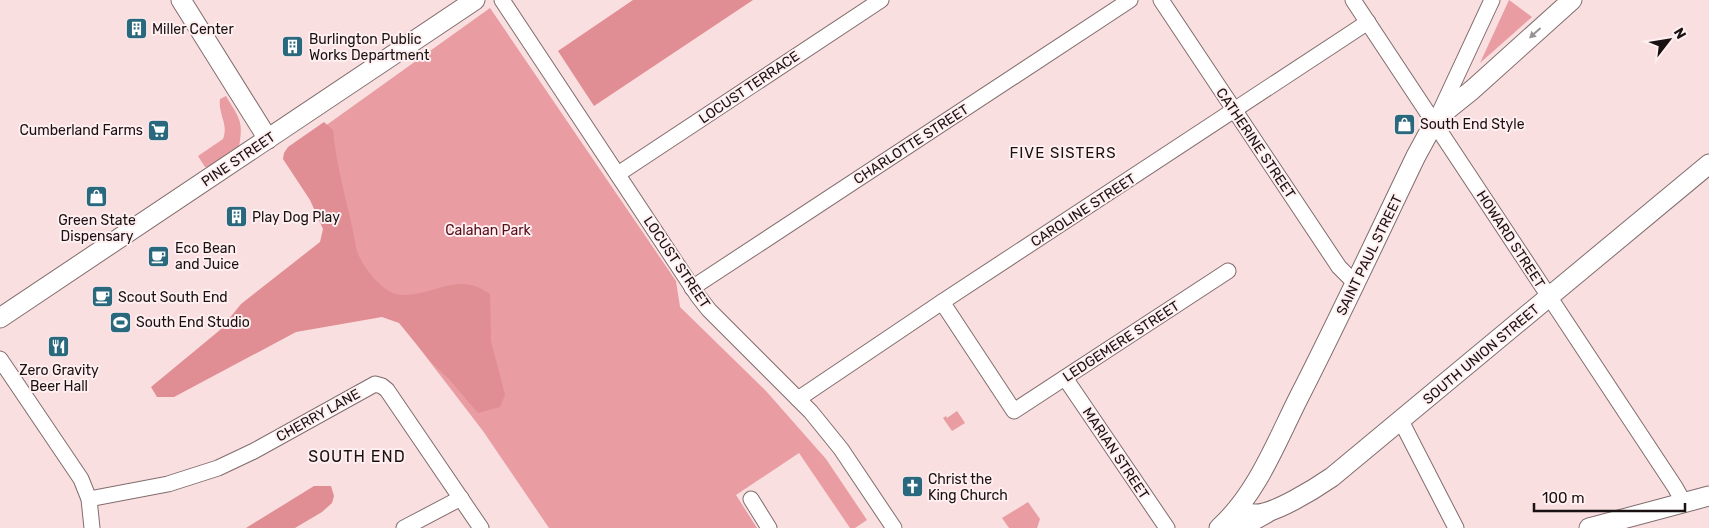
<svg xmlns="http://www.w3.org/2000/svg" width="1709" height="528" viewBox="0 0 1709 528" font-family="Rubik,sans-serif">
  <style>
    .green { fill: #e99ca1 }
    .forest { fill: #e08d93 }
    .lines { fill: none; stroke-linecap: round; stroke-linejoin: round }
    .minor-casing { stroke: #826c6d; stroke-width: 17 }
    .major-casing { stroke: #826c6d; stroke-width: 21 }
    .minor { stroke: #fff; stroke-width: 15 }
    .major { stroke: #fff; stroke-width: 19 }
    .oneway { fill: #989494 }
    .labels { text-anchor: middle; stroke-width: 4; stroke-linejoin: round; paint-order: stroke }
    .poi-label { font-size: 14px; fill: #1a1212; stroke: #ffeff0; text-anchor: start }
    .street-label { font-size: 14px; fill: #1a1212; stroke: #ffeff0 }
    .park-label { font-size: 14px; fill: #570d1c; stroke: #ffeff0 }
    .neighbourhood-label { font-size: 15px; letter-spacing: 1px; fill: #1a1212; stroke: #ffeff0 }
    .quarter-label { font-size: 16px; letter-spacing: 1px; fill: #1a1212; stroke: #ffeff0 }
  </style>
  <rect width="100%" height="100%" fill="#f9dfe0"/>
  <g class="green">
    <polygon points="1509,0 1532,17 1480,63"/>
    <polygon points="490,8 676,281 680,307 766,391 826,459 867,520 855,528 850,528 799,453 736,495 757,528 549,528 483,431 384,302 293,149"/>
    <path d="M226 96C239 118 244 121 239 147L209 167H205L198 156 223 139C229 125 218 114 220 99Z"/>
    <polygon points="957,411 965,423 952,431 943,418 946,416 947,418"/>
    <polygon points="1028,502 1040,519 1037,528 1009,528 1002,518"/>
  </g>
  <g class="forest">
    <polygon points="633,0 753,0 594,106 558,51"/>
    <path d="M324 122 333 130C336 163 345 195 352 227 355 237 355 251 361 260 368 273 386 296 403 295 437 295 457 271 490 294L491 341 505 395 500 407 478 413 449 379 432 363 399 323 382 317 296 332 174 397H157L151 387 220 330 241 304 320 242 323 229 310 200 283 159 284 153 288 147Z"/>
    <polygon points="314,486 331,486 334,496 332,503 322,512 295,528 246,528"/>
  </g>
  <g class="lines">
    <defs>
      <g id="minor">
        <polyline points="502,0 698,296 709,310 811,412 841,449 894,528"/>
        <polyline points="1161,0 1339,267 1355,283"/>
        <polyline points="1353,0 1675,487 1684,503"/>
        <polyline points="1438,116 1492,0"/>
        <polyline points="618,174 881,0"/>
        <polyline points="692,288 1130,0"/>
        <polyline points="942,302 1014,411 1228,271"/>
        <polyline points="0,359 81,479 89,499 92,528"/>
        <polyline points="1065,378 1167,528"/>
        <polyline points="798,399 942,302 1368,22"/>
        <polyline points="1401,421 1456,528"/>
        <polyline points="89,499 168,484 218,468 254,451 375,384 382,386 387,390 481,528"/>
        <polyline points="751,499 769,528"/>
        <polyline points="404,528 461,498"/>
      </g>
      <g id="major">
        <polyline points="181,0 268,139"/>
        <polyline points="0,318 475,0"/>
        <path d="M1239 507C1243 510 1248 513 1253 514 1272 516 1316 488 1332 477L1709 164"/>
        <path d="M1219 528C1256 495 1276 443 1298 399 1339 319 1377 237 1416 156L1434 123 1442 114 1472 90 1572 0"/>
        <polyline points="1240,528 1267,513"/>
        <polyline points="1589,528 1709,496"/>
      </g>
    </defs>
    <use href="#minor" class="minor-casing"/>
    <use href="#major" class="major-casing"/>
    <use href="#minor" class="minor"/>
    <use href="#major" class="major"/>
  </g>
  <defs><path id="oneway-solid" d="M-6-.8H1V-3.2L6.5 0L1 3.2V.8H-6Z" transform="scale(1.25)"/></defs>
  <use class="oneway" href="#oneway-solid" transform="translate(1535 33) rotate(138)"/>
  <defs>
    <symbol id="building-square" viewBox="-11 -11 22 22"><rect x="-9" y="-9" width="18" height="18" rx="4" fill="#2a687e" stroke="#ffeff0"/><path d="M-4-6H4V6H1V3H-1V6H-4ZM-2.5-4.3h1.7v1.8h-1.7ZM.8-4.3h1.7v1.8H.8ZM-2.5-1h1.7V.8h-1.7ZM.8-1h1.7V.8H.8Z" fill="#fff"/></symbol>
    <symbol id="shop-square" viewBox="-11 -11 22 22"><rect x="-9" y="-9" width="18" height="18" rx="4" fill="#2a687e" stroke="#ffeff0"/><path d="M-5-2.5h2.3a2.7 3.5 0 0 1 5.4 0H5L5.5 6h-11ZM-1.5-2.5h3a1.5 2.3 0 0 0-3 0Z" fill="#fff"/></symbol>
    <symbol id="supermarket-square" viewBox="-11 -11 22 22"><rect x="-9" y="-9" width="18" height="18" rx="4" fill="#2a687e" stroke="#ffeff0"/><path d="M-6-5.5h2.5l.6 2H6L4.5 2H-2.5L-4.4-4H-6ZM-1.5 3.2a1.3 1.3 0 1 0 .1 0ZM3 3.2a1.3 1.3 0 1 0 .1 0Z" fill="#fff"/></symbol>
    <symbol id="cafe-square" viewBox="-11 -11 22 22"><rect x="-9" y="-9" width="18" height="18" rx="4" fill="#2a687e" stroke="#ffeff0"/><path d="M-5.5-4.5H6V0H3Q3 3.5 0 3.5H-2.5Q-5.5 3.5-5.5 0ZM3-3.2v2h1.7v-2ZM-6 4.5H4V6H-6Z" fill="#fff"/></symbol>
    <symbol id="stadium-square" viewBox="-11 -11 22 22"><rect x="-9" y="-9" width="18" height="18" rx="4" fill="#2a687e" stroke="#ffeff0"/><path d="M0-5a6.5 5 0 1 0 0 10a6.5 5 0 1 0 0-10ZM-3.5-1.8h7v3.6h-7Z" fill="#fff"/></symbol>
    <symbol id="restaurant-square" viewBox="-11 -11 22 22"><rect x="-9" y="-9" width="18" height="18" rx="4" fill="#2a687e" stroke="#ffeff0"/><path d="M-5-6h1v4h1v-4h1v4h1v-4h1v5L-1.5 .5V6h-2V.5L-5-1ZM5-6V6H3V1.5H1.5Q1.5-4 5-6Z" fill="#fff"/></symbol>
    <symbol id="church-square" viewBox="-11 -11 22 22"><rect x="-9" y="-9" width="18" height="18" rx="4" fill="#2a687e" stroke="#ffeff0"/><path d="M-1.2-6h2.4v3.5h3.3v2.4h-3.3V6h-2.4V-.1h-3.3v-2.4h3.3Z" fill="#fff"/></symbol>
  </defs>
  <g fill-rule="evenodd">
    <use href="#building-square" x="124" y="16" width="25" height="25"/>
    <use href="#building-square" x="280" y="34" width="25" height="25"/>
    <use href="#shop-square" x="1392" y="112" width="25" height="25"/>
    <use href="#supermarket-square" x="146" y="118" width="25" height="25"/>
    <use href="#shop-square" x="84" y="184" width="25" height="25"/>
    <use href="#building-square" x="224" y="204" width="25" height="25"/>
    <use href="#cafe-square" x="146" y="244" width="25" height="25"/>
    <use href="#cafe-square" x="90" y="284" width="25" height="25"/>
    <use href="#stadium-square" x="108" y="310" width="25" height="25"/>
    <use href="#restaurant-square" x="46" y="334" width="25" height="25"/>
    <use href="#church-square" x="900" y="474" width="25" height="25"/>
  </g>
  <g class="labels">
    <g class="poi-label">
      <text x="152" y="34">Miller Center</text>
      <text x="309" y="44">Burlington Public<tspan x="309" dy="16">Works Department</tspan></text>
      <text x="1420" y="129">South End Style</text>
      <text x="143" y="135" text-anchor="end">Cumberland Farms</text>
      <text x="252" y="222">Play Dog Play</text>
      <text x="97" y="225" text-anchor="middle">Green State<tspan x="97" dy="16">Dispensary</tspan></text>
      <text x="175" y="253">Eco Bean<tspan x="175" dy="16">and Juice</tspan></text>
      <text x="118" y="302">Scout South End</text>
      <text x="136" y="327">South End Studio</text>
      <text x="59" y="375" text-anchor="middle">Zero Gravity<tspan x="59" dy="16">Beer Hall</tspan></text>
      <text x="928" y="484">Christ the<tspan x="928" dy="16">King Church</tspan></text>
    </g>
    <g class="street-label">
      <text transform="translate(749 87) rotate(-34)" y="5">LOCUST TERRACE</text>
      <text transform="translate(1256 143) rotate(56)" y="5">CATHERINE STREET</text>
      <text transform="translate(911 144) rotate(-33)" y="5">CHARLOTTE STREET</text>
      <text transform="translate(238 159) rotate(-34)" y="5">PINE STREET</text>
      <text transform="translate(1083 210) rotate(-33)" y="5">CAROLINE STREET</text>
      <text transform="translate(1511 239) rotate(57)" y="5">HOWARD STREET</text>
      <text transform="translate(1369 255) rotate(-64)" y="5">SAINT PAUL STREET</text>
      <text transform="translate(677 262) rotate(56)" y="5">LOCUST STREET</text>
      <text transform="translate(1121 341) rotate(-33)" y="5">LEDGEMERE STREET</text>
      <text transform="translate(1481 354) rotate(-40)" y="5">SOUTH UNION STREET</text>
      <text transform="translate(318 415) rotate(-29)" y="5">CHERRY LANE</text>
      <text transform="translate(1116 453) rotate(56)" y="5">MARIAN STREET</text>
    </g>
    <g class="park-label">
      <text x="488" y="235">Calahan Park</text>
    </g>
    <g class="neighbourhood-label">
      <text x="1063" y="158">FIVE SISTERS</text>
    </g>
    <g class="quarter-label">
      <text x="357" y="462">SOUTH END</text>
    </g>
  </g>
  <g transform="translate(1669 40) rotate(59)" stroke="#ffeff0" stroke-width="4" paint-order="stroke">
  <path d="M0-4L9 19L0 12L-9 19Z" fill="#1a1212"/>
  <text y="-8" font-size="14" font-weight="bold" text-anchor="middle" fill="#1a1212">N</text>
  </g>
  <path d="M1534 503v8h151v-8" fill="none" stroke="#1a1212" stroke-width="2.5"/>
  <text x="1542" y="503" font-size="15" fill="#1a1212" stroke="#ffeff0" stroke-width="4" paint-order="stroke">100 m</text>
</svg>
